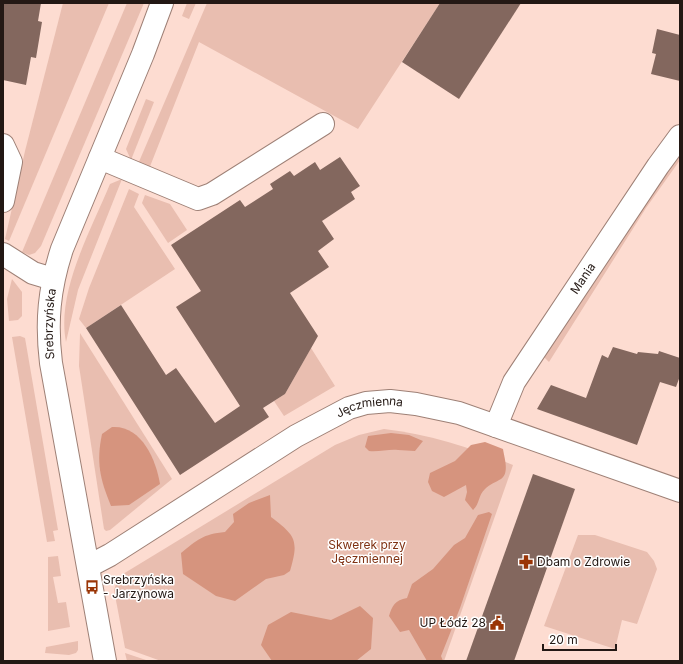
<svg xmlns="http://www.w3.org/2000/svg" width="683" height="664" viewBox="0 0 683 664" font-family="Inter,sans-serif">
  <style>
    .green { fill: #e9beb0 }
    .forest { fill: #d6947e }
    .building { fill: #83675e }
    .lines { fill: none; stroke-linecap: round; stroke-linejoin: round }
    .minor-casing { stroke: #9e8076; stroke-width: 24 }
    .minor { stroke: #fff; stroke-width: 22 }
    .labels { text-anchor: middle; stroke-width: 3; stroke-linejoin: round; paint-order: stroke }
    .street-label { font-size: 12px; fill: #231814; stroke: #fff }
    .park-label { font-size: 12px; fill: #7f3112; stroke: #fff }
    .poi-label { font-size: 12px; fill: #231814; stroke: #fff; text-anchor: start }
  </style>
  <rect width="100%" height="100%" fill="#fddcd1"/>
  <g class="green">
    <polygon points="63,3 109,3 9,241 5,239 25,151"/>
    <polygon points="127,3 144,3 41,246 35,253 29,255 22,252"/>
    <polygon points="187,3 196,3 189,19 182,16"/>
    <polygon points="207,3 440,3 358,129 199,42 149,169 138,164"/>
    <polygon points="146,99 154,102 131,160 126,149"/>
    <polygon points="680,154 680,160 646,208 549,362 543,356 645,201"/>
    <path d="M122 179 78 290 66 342C56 292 91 230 110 184Z"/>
    <polygon points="129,189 139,194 134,207 175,269 86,328 79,319 89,288"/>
    <polygon points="145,195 170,204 187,230 168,243 142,203"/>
    <polygon points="12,279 22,292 22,316 18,320 9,321 7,299"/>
    <polygon points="80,333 172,479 110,530 106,531 104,529 79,366"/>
    <polygon points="20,336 25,338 58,530 53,531 55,541 47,542 12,337"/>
    <polygon points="311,348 335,386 284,416 274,401 285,394"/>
    <path d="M384 429C429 434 471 448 513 465L444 661H161L125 648 114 590 117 581 123 574 335 445 359 435Z"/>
    <polygon points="578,535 595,535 647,552 654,561 657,569 637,624 622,620 615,649 544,626"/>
    <polygon points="58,556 61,576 53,577 58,603 66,602 70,627 48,631 48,557"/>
    <polygon points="78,641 78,650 76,653 69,655 45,653 46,647"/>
    <polygon points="125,653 149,661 127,661"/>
  </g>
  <g class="forest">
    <path d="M112 427C141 425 156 459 160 484L129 505 111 506C100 479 96 463 102 434Z"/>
    <path d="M391 433 409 435 423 441 415 451C409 451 404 450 398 450 389 449 379 452 369 451L365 447 368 436Z"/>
    <path d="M485 442 503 449C504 457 510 473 501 479 496 482 490 484 485 489 478 495 480 504 473 510L465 500 467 492 466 485 444 497 432 491 428 482 430 473 455 461 471 445Z"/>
    <path d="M270 495 271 517C296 536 299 540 290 571L284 575 266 579 235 601 216 596 183 574 181 553C197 540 203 534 225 532L234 522 233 514 249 503Z"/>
    <path d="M489 512 492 514 460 608 441 656 443 661H427L409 630 400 632 389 616C392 606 395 600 407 598L412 584 433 569 454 545 465 538 478 515Z"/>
    <polygon points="360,606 373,618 371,649 356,661 272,661 261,645 268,625 291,612 331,620"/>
  </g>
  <g class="building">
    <polygon points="3,3 41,3 38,21 42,22 36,58 31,57 26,85 3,80"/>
    <polygon points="440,3 521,3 459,99 402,62"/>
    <polygon points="657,29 680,35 680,81 651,74 656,54 652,53"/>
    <polygon points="340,157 360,186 351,192 355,199 322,221 334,239 318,251 329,267 290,293 318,336 285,394 263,408 269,417 180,475 86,328 121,305 166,375 176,368 215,423 240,406 176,307 201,291 171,245 240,200 245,207 273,189 270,184 290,171 294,176 315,162 320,170"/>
    <polygon points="613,347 637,354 638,352 658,354 659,351 680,358 680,376 676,387 660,382 637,445 537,409 551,385 586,398 602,355 608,358"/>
    <polygon points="533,474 575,489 514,661 466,661"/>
  </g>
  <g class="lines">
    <defs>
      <g id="minor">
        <polyline points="3,145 11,162 3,201"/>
        <polyline points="100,158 198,199 212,194 323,124"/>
        <polyline points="3,254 33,273 53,279"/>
        <path id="s1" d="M496 426 514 382 658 166 680 136"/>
        <path id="s2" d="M89 566 110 555 296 436 349 408 366 403 390 401 416 404 459 413 680 491"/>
        <path id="s3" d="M105 661 51 363C46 322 49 289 62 249L143 54 162 3"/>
      </g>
    </defs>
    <use href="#minor" class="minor-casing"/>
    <use href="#minor" class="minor"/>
  </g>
  <defs>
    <symbol id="pharmacy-bare" viewBox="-9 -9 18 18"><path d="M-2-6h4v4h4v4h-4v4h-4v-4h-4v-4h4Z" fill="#9a3506" stroke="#fff" stroke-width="2.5" paint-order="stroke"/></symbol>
    <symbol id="bus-bare" viewBox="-9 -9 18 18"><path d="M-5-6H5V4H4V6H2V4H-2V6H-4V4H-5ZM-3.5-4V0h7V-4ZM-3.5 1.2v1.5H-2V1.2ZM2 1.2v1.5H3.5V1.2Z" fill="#9a3506" stroke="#fff" stroke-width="2.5" paint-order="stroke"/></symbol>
    <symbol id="civic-bare" viewBox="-9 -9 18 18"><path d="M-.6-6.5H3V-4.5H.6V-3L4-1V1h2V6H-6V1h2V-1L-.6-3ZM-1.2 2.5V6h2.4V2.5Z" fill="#9a3506" stroke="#fff" stroke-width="2.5" paint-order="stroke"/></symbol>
  </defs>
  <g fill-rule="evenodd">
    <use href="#pharmacy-bare" x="516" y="552" width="20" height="20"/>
    <use href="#bus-bare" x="82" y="577" width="20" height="20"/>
    <use href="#civic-bare" x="487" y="613" width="20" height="20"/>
  </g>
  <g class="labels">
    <g class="street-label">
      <text dy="4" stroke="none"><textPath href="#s1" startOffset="172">Mania</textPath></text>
      <text dy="4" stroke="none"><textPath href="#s3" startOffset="342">Srebrzyńska</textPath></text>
      <text dy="4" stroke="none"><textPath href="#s2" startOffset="325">Jęczmienna</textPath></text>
    </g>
    <g class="park-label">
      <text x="367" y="549">Skwerek przy<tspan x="367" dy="14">Jęczmiennej</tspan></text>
    </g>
    <g class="poi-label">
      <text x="537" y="566">Dbam o Zdrowie</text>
      <text x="103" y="584">Srebrzyńska<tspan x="103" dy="14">- Jarzynowa</tspan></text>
      <text x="486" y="627" text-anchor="end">UP Łódź 28</text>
    </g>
  </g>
  <rect width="683" height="664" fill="none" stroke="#231814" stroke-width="8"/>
  <path d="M543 644v6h73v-6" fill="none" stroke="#231814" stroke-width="2"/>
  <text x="549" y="644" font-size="12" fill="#231814" stroke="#ffffff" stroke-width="3" paint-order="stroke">20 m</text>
</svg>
